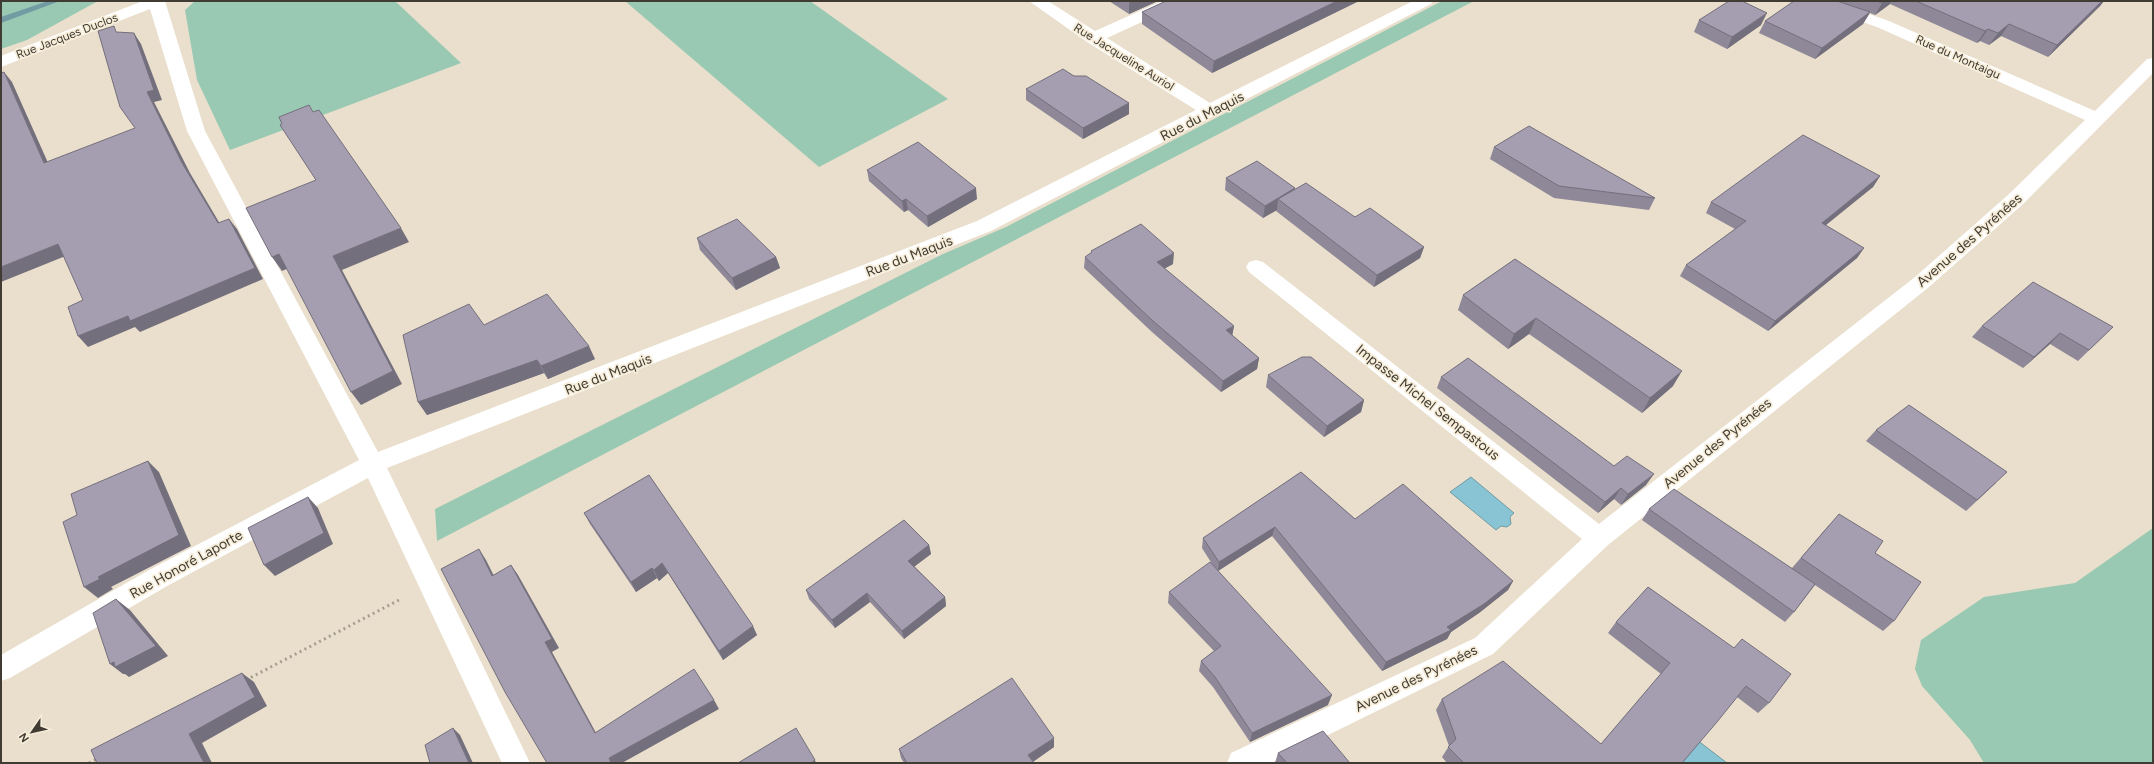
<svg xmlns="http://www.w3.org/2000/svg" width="2154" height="764" viewBox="0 0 2154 764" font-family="Figtree,sans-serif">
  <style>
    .green { fill: #99c9b2 }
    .water { fill: #88c4d4; stroke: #729ba4 }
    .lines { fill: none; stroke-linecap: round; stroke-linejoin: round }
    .stream { fill: #729ba4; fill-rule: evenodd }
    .path { stroke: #a69e8f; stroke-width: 3; stroke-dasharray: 2 3.5; stroke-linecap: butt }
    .minor { fill: #fff; fill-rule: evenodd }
    .wall { fill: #8e8898 }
    .shaded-wall { fill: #746f7c }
    .building { fill: #a59eb1; stroke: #746f7c }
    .labels { text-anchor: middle; stroke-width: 3.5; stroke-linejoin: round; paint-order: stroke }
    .far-street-label { font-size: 12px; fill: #403c34; stroke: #f7edd9 }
    .street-label { font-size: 14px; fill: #403c34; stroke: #f7edd9 }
  </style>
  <rect width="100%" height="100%" fill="#e9dfcc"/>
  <g class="green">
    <polygon points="1,1 98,1 27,40 1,49"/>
    <polygon points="195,1 395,1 461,63 230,150 197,80 185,10"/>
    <polygon points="625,1 810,1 948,99 819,167"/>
    <polygon points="1442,1 1474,1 437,541 435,509 943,254 1006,227"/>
    <polygon points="2153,528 2153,763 1984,763 1970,740 1922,686 1915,669 1921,640 1984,597 2075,583"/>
  </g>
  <g class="water">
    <polygon points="1471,477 1514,513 1510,517 1511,524 1507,527 1501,526 1496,530 1450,492"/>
    <polygon points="1671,720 1727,763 1680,763"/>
  </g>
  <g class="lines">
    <polygon class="stream" points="48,1 60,1 1,23 1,17"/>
    <g class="path">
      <polyline points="246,680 401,599"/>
      <polyline points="89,763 97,759"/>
    </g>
    <g class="minor">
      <polygon points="143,1 165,1 205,131 378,452 977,221 1196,110 1087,42 1029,1 1048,1 1095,31 1162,1 1183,1 1181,4 1107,38 1210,103 1413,1 1433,1 1431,4 991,231 387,468 530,763 502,763 368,478 167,586 10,678 1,681 1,655 149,570 359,460 187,131 150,9 1,67 1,56"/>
      <polygon points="1808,1 1832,1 1889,21 2095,111 2147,59 2153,58 2153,73 2022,205 1929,287 1608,545 1493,654 1271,763 1227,763 1231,753 1475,638 1582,539 1249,272 1246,267 1249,262 1256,260 1263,262 1599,524 1915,277 2008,195 2085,120 1877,27 1810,4"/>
    </g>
  </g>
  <g class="wall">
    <polygon points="1109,1 1158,1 1129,14"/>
    <polygon points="1166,1 1359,1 1212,73 1142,24 1142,12"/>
    <polygon points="1794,1 2104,1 2100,6 2048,57 2001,36 1989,45 1980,41 1977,43 1890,4 1875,15 1870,13 1863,24 1815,59 1759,33 1765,21"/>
    <polygon points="1699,20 1761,25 1727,49 1694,32"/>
    <polygon points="1074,76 1129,103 1129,114 1083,139 1026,100 1026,89"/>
    <polygon points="1494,147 1655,198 1649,210 1554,198 1490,159"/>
    <polygon points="867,170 977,199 928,227 908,210 904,212 869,181"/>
    <polygon points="1880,176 1873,187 1825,225 1864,248 1857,258 1768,331 1680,276 1686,265 1735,229 1706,213 1711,202"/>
    <polygon points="1226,178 1295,188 1295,189 1355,217 1424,247 1420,258 1374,287 1276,211 1277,210 1263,218 1225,190"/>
    <polygon points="697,238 776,257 780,268 736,290 700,250"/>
    <polygon points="1091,251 1173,264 1164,269 1234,326 1232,335 1259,358 1257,369 1221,392 1152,332 1084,268 1085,257 1091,253"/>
    <polygon points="1515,259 1673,386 1642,413 1529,334 1508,349 1458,310 1463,295"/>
    <polygon points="484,325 595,359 548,379 544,373 427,415 418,402"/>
    <polygon points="1982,326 2113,327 2078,361 2050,344 2023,368 1972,337"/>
    <polygon points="1268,375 1364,400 1361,412 1324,437 1266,387"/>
    <polygon points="1441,377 1614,466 1646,485 1621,505 1614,499 1598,513 1437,388"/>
    <polygon points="1876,430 1996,483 1966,511 1866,441"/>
    <polygon points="1301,472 1355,519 1513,581 1508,590 1479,613 1451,632 1447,639 1382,671 1272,536 1218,571 1328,705 1250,742 1213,687 1199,671 1201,661 1214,651 1168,603 1169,592 1214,567 1202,548 1203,538"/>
    <polygon points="649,475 757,635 723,660 668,573 659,581 657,578 636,592 590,524 584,513"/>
    <polygon points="1649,509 1792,568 1829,525 1875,553 1894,621 1883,631 1815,585 1794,612 1785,622 1642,520"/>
    <polygon points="929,545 931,554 914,566 945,597 946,606 904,639 870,602 835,628 809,599 806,590"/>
    <polygon points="1648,587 1769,703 1758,713 1737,697 1682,763 1447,763 1442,757 1449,746 1436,710 1442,699 1601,744 1661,674 1608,633 1616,622"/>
    <polygon points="1054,747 1033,762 1034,763 904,763 901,758 899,749"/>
    <polygon points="1278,753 1350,763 1275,763"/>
  </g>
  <g class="shaded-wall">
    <polygon points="1132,1 1158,1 1129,14 1129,3"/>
    <polygon points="1337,1 1359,1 1212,73 1214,61"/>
    <polygon points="1885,1 1891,1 1890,4 1875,15 1882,3"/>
    <polygon points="2102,1 2104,1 2100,6 2048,57 2057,45"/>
    <polygon points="1870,12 1863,24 1815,59 1822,48"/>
    <polygon points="1767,13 1761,25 1727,49 1732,37"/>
    <polygon points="2009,24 2001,36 1989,45 1998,33"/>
    <polygon points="1988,29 1980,41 1977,43 1985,31"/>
    <polygon points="134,33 141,44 162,100 154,102 190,173 226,234 218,223 182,163 147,92"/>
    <polygon points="4,72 12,82 53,174 44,163"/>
    <polygon points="1129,103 1129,114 1083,139 1083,128"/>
    <polygon points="1880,176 1873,187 1815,234 1822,223"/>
    <polygon points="976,188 977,199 928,227 927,216"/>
    <polygon points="1295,188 1293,200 1278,199 1277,210 1263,218 1265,206"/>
    <polygon points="906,199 908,210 904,212 902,201"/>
    <polygon points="229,219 237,229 263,279 140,332 135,327 88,347 78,336"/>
    <polygon points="401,228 409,242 342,270 402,384 361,405 351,392 333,256"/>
    <polygon points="58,244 68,255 1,282 1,267"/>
    <polygon points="1424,247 1420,258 1374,287 1377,275"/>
    <polygon points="1864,248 1857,258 1768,331 1775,321"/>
    <polygon points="1174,253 1173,264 1156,273 1157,262"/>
    <polygon points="279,254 289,268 282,271 272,257"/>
    <polygon points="776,257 780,268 736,290 732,278"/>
    <polygon points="1536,318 1529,334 1508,349 1514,334"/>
    <polygon points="1234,326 1232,337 1226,330"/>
    <polygon points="2060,333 2050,344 2023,368 2034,357"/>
    <polygon points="589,346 595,359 548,379 541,366"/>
    <polygon points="1259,358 1257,369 1221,392 1223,381"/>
    <polygon points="537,360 544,373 427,415 418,402"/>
    <polygon points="1682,371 1673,386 1642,413 1650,398"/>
    <polygon points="1364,400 1361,412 1324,437 1327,426"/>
    <polygon points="148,461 159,472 191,546 111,587 113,589 98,598 84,587"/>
    <polygon points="1654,474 1646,485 1621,505 1628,494"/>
    <polygon points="1621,488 1614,499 1598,513 1605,502"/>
    <polygon points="308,497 318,508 333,544 275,576 264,565"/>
    <polygon points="1275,527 1272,536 1218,571 1219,562"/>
    <polygon points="929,545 931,554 910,570 908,561"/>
    <polygon points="479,549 486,560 499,586 492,576"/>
    <polygon points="662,563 668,573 659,581 654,570"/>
    <polygon points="511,565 518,575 559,648 552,652 601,742 595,733 545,642"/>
    <polygon points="652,568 657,578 636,592 631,582"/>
    <polygon points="1513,581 1508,590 1479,613 1451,632 1447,639 1382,671 1386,662 1447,627"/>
    <polygon points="867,593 870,602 835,628 832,620"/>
    <polygon points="945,597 946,606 904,639 902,631"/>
    <polygon points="116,599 130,610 168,656 129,677 125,674 123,674 110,664"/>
    <polygon points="753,626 757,635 723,660 719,651"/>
    <polygon points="242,673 254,682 267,706 202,743 212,763 204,763 189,734"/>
    <polygon points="1332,695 1328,705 1250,742 1252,733"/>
    <polygon points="714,700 719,709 622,763 611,763 609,758"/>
    <polygon points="453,728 460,735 473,763 469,763"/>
    <polygon points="1054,738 1054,747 1031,763 1028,755"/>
    <polygon points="815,760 816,763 811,763"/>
  </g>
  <g class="building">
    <polygon points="1166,1 1337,1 1214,61 1142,12"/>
    <polygon points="1729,1 1742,1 1767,13 1732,37 1699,20"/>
    <polygon points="1794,1 1837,1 1870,12 1822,48 1765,21"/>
    <polygon points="1877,1 1885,1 1882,3"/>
    <polygon points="1916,1 2102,1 2057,45 2009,24 1998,33 1988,29 1985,31"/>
    <polygon points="114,26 116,32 134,33 154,90 147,92 182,163 218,223 229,219 255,268 130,321 128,316 78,336 68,307 83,300 58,244 1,267 1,73 4,72 44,163 135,128 120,107 98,31"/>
    <polygon points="1063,69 1074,76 1086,76 1129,103 1083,128 1026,89"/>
    <polygon points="309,105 313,112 319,110 401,228 333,256 393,371 351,392 279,254 272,257 246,208 316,180 280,125 282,124 279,117"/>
    <polygon points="1529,126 1655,198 1559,186 1494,147"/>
    <polygon points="1803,135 1880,176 1822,223 1864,248 1775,321 1686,265 1746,221 1711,202"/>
    <polygon points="918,142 976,188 927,216 906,199 902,201 867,170"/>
    <polygon points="1257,161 1295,188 1265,206 1226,178"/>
    <polygon points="1306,183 1355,217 1370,208 1424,247 1377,275 1278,199"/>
    <polygon points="737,219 776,257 732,278 697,238"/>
    <polygon points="1141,224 1174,253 1157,262 1234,326 1226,330 1259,358 1223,381 1153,321 1085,257 1092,252 1091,251"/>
    <polygon points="1515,259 1682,371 1650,398 1536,318 1514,334 1463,295"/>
    <polygon points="2033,282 2113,327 2089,350 2060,333 2034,357 1982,326"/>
    <polygon points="547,294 589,346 541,366 537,360 418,402 403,335 469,304 484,325"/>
    <polygon points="1302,357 1311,357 1364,400 1327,426 1268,375"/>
    <polygon points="1468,358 1614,466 1627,456 1654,474 1628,494 1621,488 1605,502 1441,377"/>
    <polygon points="1909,405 2007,472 1977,500 1876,430"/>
    <polygon points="148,461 179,535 98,577 100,579 84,587 63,522 77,515 71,494"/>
    <polygon points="1301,472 1355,519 1403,484 1513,581 1484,604 1447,627 1451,630 1386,662 1275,527 1219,562 1203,538"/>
    <polygon points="649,475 753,626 719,651 662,563 654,570 652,568 631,582 584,513"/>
    <polygon points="1674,489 1815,584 1794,612 1649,509"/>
    <polygon points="308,497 324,533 264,565 248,528"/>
    <polygon points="1839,514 1883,541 1875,553 1921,582 1894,621 1801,558"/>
    <polygon points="904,520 929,545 908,561 945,597 902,631 867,593 832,620 806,590"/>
    <polygon points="479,549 492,576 511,565 552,639 545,642 595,733 694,669 714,700 609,758 611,763 547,763 505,692 441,569"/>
    <polygon points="1210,562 1332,695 1252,733 1215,677 1201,661 1221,646 1169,592"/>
    <polygon points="1648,587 1734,648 1742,639 1791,674 1769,703 1746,686 1717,722 1682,763 1464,763 1448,747 1456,739 1442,699 1503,661 1601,744 1670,663 1616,622"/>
    <polygon points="116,599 156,646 115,667 114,662 110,664 93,613"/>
    <polygon points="242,673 255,697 189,734 204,763 97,763 91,750"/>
    <polygon points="1012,678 1054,738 1028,755 1034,763 907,763 899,749"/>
    <polygon points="453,728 469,763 430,763 425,745"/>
    <polygon points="796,728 815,760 811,763 738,763"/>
    <polygon points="1323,731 1350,763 1287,763 1278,753"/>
  </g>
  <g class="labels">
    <g class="far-street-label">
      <text transform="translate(67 36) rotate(-21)" y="4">Rue Jacques Duclos</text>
      <text transform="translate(1124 57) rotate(32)" y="4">Rue Jacqueline Auriol</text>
      <text transform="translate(1958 57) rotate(24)" y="4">Rue du Montaigu</text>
    </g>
    <g class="street-label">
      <text transform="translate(1202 116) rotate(-27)" y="5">Rue du Maquis</text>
      <text transform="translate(1969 240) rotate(-41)" y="5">Avenue des Pyrénées</text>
      <text transform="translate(909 256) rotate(-21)" y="5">Rue du Maquis</text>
      <text transform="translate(608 374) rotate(-21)" y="5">Rue du Maquis</text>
      <text transform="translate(1428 402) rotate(38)" y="5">Impasse Michel Sempastous</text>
      <text transform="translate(1717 443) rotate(-39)" y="5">Avenue des Pyrénées</text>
      <text transform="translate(186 564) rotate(-29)" y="5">Rue Honoré Laporte</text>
      <text transform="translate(1416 678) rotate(-26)" y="5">Avenue des Pyrénées</text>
    </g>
  </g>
  <rect width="2154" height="764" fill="none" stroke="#403c34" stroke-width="4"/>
  <g transform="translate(32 732) rotate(236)" stroke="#f7edd9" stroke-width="3" paint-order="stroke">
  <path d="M0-3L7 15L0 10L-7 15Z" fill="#403c34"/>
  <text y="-6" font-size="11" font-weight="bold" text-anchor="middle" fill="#403c34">N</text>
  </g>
</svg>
